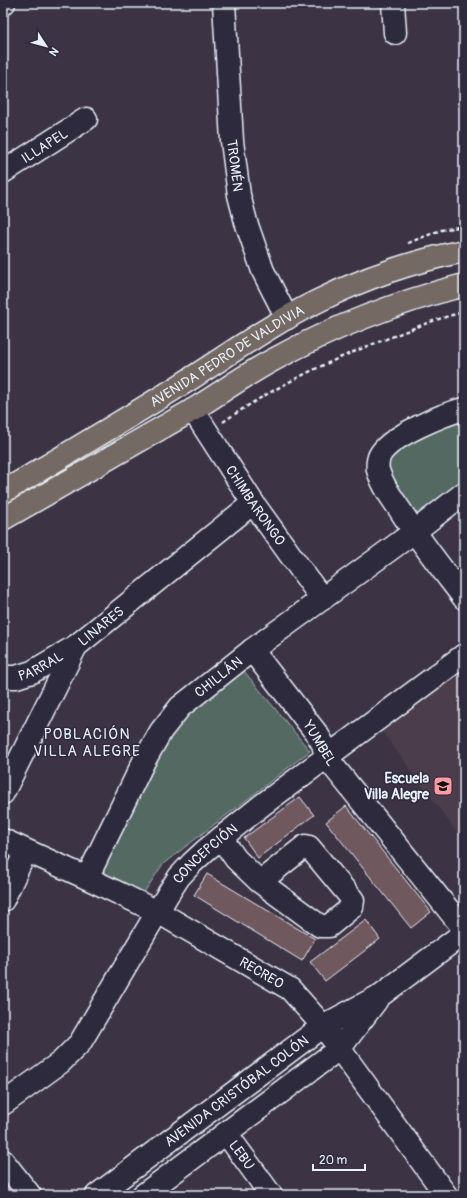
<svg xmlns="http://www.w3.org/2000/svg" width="467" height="1198" viewBox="0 0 467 1198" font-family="Pangolin,sans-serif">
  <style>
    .built { fill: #4b3e4c }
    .green { fill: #556964; stroke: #9eadae }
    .building { fill: #6f595e; stroke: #e8f1f8 }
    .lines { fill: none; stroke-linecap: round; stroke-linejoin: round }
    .minor-casing { stroke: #e8f1f8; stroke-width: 25 }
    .major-casing { stroke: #e8f1f8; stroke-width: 25 }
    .path { stroke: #e8f1f8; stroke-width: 2.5; stroke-dasharray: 4 3; stroke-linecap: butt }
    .minor { stroke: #2f2a3d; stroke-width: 22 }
    .major { stroke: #756964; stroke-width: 22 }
    .labels { text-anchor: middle; stroke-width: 3; stroke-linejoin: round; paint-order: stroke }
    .street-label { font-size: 14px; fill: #e8f1f8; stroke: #2f2a3d }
    .poi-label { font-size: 14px; font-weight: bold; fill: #e8f1f8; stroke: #2f2a3d; text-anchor: end }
    .neighbourhood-label { font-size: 15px; letter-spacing: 1px; fill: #e8f1f8; stroke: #2f2a3d }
  </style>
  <rect width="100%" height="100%" fill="#3c3344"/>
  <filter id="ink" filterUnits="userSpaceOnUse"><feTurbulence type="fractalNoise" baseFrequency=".025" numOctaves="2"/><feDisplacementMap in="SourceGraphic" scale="8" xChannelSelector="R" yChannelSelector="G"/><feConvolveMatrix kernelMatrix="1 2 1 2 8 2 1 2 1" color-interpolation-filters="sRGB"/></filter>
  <g filter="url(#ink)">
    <polygon class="built" points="464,668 464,842 381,730"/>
    <g class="green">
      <polygon points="464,418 464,482 418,517 385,465 388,453 442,424"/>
      <polygon points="244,671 310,751 163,864 143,894 94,868 168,726"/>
    </g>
    <g class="building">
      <polygon points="300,797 314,815 258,858 244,838"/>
      <polygon points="346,806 431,912 411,928 326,822"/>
      <polygon points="207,874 315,939 302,961 194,895"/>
      <polygon points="366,920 380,939 325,981 310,962"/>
    </g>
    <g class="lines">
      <defs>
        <g id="minor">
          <path id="s1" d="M224 3 232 141 239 195 246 222 263 271 287 318"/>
          <polyline points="393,3 395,33"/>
          <polyline points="3,4 4,3"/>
          <path id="s2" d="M3 172 86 119"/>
          <path d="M464 409C444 414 390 436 380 455 378 458 377 466 378 470 382 484 391 497 400 510 419 540 442 569 464 598"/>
          <path id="s3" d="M193 410 253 503 322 599"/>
          <polyline points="252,650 317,734 323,744 326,757 464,929"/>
          <path id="s4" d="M3 677H16L32 672 76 646"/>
          <path id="s5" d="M3 793 76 646 253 503"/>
          <polyline points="221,838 236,859 260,882 320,926 329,926 352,907 353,900 309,847 305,846 260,882"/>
          <path id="s6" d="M3 840 87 878 158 912 290 989 323 1026 446 1195"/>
          <path id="s7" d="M87 878 144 761 161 731 180 707 252 650 414 532 464 493"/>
          <polyline points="3,900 26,851"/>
          <path id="s8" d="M3 1104 61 1062 80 1043 168 894 179 877 192 863 206 850 262 805 464 655"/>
          <path id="s9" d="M226 1133 271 1195"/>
          <polyline points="3,1161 30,1195"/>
          <path id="s10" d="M97 1195 323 1026 381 995 464 933"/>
          <polyline points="143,1195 340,1048 376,1001"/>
        </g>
        <g id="major">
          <path id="s11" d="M3 492C62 457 121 422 179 386 224 358 271 324 318 301 364 278 414 261 464 251"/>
          <path d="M3 519C66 483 129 447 191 411 219 394 245 375 273 360 333 327 398 302 464 285"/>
        </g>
      </defs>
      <use href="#minor" class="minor-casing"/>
      <use href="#major" class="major-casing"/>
      <g class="path">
        <polyline points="408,243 441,230 464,226"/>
        <path d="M223 422C275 386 330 360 389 338 414 328 438 318 464 312"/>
      </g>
      <use href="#minor" class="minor"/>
      <use href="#major" class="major"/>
    </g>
  </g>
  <defs>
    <symbol id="school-square" viewBox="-11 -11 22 22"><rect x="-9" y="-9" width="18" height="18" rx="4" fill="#ff9aa2" stroke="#2f2a3d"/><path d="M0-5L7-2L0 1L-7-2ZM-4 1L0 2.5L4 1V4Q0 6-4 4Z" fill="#111"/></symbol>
  </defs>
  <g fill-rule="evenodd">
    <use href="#school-square" x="432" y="775" width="22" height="22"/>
  </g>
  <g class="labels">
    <g class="street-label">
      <text dy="5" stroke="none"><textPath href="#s2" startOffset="49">ILLAPEL</textPath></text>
      <text dy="5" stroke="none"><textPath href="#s1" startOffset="163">TROMÉN</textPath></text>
      <text dy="5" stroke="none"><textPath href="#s11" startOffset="262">AVENIDA PEDRO DE VALDIVIA</textPath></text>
      <text dy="5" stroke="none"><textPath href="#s3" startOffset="114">CHIMBARONGO</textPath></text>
      <text dy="5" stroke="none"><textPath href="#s5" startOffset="196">LINARES</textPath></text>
      <text dy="5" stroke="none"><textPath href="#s4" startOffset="40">PARRAL</textPath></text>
      <text dy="5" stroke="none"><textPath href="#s7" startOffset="244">CHILLÁN</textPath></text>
      <text transform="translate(320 743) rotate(59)" y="5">YUMBEL</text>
      <text dy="5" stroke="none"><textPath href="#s8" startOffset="327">CONCEPCIÓN</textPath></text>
      <text dy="5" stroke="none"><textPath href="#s6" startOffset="291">RECREO</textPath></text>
      <text dy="5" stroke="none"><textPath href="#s10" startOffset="174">AVENIDA CRISTÓBAL COLÓN</textPath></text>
      <text dy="5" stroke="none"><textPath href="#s9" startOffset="27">LEBU</textPath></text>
    </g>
    <g class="poi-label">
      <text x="429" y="783">Escuela<tspan x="429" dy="16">Villa Alegre</tspan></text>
    </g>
    <g class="neighbourhood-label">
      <text x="87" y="739">POBLACIÓN<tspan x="87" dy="17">VILLA ALEGRE</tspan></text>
    </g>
  </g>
  <rect width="467" height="1198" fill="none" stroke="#2f2a3d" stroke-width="16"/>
  <rect x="8" y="8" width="451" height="1182" fill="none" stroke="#e8f1f8" stroke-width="1.5" filter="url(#ink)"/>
  <g transform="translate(46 46) rotate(126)" stroke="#2f2a3d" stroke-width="3" paint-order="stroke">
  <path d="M0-3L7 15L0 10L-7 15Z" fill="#e8f1f8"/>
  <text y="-6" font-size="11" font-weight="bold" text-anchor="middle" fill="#e8f1f8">N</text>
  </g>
  <path d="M313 1164v6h52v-6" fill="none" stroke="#e8f1f8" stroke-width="2"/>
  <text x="319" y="1164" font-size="12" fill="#e8f1f8" stroke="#2f2a3d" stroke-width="3" paint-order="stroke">20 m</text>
</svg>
